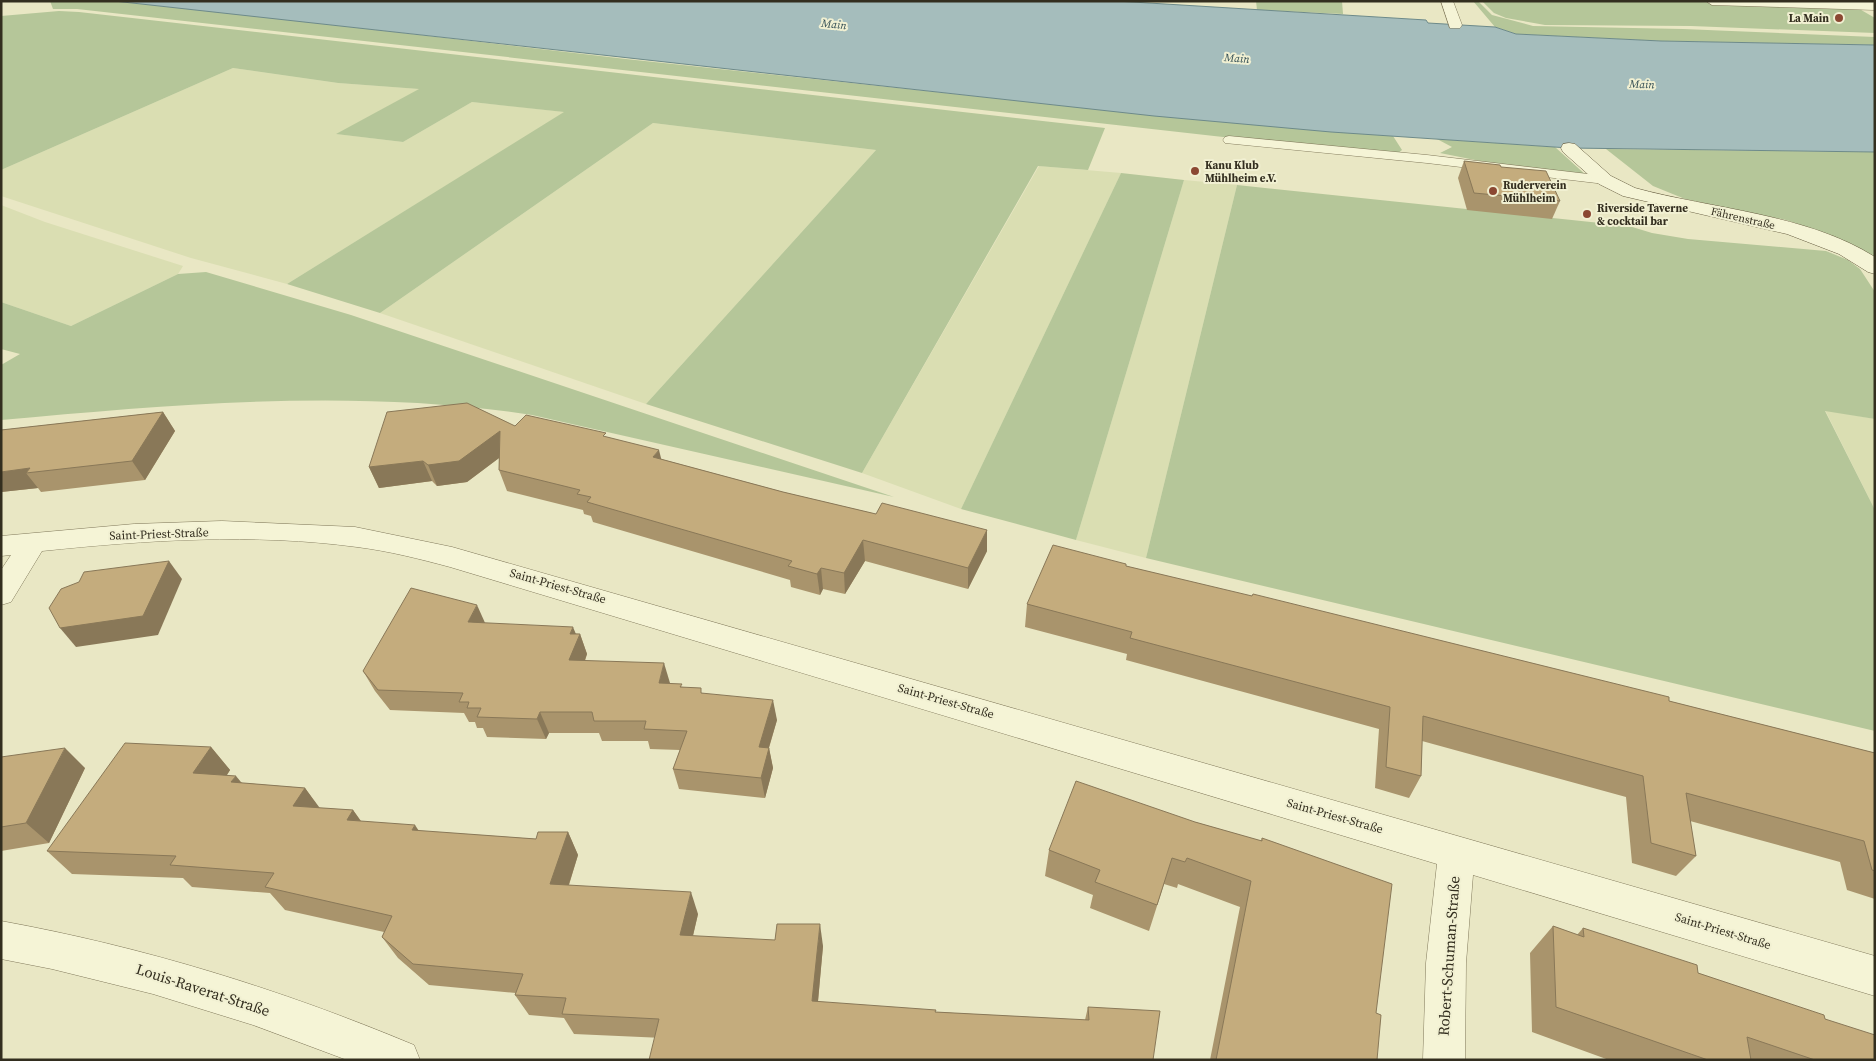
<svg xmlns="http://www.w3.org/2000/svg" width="1876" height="1061" viewBox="0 0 1876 1061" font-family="'Source Serif 4',serif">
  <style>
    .farmland { fill: #dadeb2 }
    .green { fill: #b5c699 }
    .water { fill: #a5bdbc; stroke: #6d8a8a }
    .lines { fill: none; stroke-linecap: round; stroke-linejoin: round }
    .lane-casing { stroke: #827a5c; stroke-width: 1 }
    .street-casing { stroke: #827a5c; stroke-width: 1 }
    .secondary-casing { stroke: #645b3f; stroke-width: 1 }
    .lane { fill: #f5f4d6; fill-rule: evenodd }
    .street { fill: #f5f4d6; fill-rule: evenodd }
    .secondary { fill: #f5f4d6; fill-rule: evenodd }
    .wall { fill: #a9946c }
    .shaded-wall { fill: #897858 }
    .building { fill: #c4ac7d; stroke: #897858 }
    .poi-dot { fill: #8b4832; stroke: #f1f0d2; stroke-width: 2 }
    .labels { text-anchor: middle; stroke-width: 4; stroke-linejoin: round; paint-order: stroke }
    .far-poi-label { font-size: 11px; font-weight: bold; fill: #332e1f; stroke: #f1f0d2; text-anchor: start }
    .far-water-label { font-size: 11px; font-style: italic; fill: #2f4b52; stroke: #f1f0d2 }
    .far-street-label { font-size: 11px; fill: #332e1f; stroke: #f1f0d2 }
    .street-label { font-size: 12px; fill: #332e1f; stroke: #f1f0d2 }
    .near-street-label { font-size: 15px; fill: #332e1f; stroke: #f1f0d2 }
  </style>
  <rect width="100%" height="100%" fill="#e9e7c4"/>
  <g class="farmland">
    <polygon points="233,68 338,83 420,89 337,134 403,142 472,102 565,112 287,284 191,258 1,196 1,170"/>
    <polygon points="653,123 876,150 646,404 380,313"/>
    <polygon points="1039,166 1121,173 961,509 862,473"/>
    <polygon points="1184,180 1237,185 1146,558 1076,540"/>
    <polygon points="1,205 45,222 183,266 178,274 71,326 1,302"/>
    <polygon points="1825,410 1875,419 1875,510"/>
  </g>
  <g class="green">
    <polygon points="50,1 114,1 250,15 626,59 1125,112 1393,136 1402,150 1397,154 1286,144 77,9 53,9"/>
    <polygon points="1256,1 1342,1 1343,14 1257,10"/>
    <polygon points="1473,1 1478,1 1492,15 1533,26 1683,29 1875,37 1875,45 1661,41 1516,34 1495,27"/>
    <polygon points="1482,1 1668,1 1856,7 1875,18 1875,33 1691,26 1545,25 1506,18 1494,13"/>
    <polygon points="59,11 79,12 1105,128 1088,170 1038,166 862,473 646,404 876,150 653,123 380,313 287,284 564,112 472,102 403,142 336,134 419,89 338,83 233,68 1,170 1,16"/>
    <polygon points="1437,139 1555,147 1587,176 1510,167 1440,153 1452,147"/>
    <polygon points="1606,149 1875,152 1875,257 1831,235 1786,220 1685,199 1653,186"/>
    <polygon points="1121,173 1184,180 1076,540 961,509"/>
    <polygon points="1237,185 1629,226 1652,233 1688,239 1826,251 1848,260 1860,269 1875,292 1875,419 1825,411 1875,510 1875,731 1146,558"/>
    <path d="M206 272 351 315 894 497 532 415C356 388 178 404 1 420V365L20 354 1 349V302L71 326 178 274Z"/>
  </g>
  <polygon class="water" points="114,1 1116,1 1426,20 1428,23 1495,27 1516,34 1661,41 1875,45 1875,152 1569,148 1331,132 1154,116"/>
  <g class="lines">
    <defs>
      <polygon id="lane" points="1229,136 1427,155 1605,176 1612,180 1605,184 1427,163 1225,143 1223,140 1225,137"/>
      <g id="street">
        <polygon points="1441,1 1453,1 1462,25 1460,28 1450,28"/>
        <polygon points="1706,1 1875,2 1875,10 1712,5"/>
        <path d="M222 521 355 527 452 547 1875 956V996L1473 875 1466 963 1465 1060H1423L1426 963 1437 864 450 567C420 559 389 551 357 547 254 533 146 540 42 551L11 602 1 605V570L11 555 1 556V536L134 524Z"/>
        <path d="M1 921C144 947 280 989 414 1045L420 1060H347L253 1025 153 994 52 969 1 959Z"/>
      </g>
      <path id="secondary" d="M1569 143 1575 144 1611 176 1635 188C1712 209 1807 214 1875 257V274L1868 272 1839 254 1787 234 1623 196 1599 184 1563 152 1561 148 1563 144Z"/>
    </defs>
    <use href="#lane" class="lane-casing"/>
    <use href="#street" class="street-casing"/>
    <use href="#secondary" class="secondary-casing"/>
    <use href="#lane" class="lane"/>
    <use href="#street" class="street"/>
    <use href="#secondary" class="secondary"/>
  </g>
  <g class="wall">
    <polygon points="1464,161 1501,167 1560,201 1552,219 1467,210 1458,178"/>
    <polygon points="163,412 175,431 145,480 41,492 38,488 1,492 1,430"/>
    <polygon points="515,426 607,437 661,459 783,492 876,514 987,530 987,551 968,589 865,561 845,594 823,589 820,595 791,587 790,580 593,522 591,516 584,514 583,510 507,491 499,470 499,458 467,482 437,486 432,481 379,488 369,467"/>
    <polygon points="1126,566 1669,701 1875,753 1875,899 1847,890 1840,862 1690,821 1696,856 1676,876 1632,863 1626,797 1422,741 1421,776 1409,798 1375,788 1379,729 1126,660 1127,654 1025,627 1027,604"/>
    <polygon points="485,623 580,634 587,654 585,661 670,683 702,693 777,720 769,748 773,768 765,798 679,789 673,769 680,750 650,749 648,741 602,741 599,733 549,733 546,739 487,737 483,728 477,728 475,722 469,722 464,713 390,710 375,691 363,671"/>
    <polygon points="211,747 230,770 227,775 242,783 305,788 319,808 353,810 361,821 419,831 536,839 568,832 578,855 569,885 698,914 693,936 823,946 818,1002 936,1012 1085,1020 1088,1007 1153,1060 574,1034 564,1018 529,1015 515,995 516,993 429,985 398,958 382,937 384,932 285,910 270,893 192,887 183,878 72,874 47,851"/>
    <polygon points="1,757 85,768 49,843 1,851"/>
    <polygon points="1195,822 1261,841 1262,838 1376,1013 1377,1060 1210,1060 1240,907 1178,884 1177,888 1164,884 1149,931 1090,908 1093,895 1045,876 1049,850"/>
    <polygon points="1553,926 1577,935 1583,928 1698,973 1825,1019 1875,1060 1609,1060 1532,1032 1530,953"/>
  </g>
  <g class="shaded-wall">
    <polygon points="163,412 175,431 145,480 132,461"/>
    <polygon points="500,431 507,452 467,482 437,486 428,465"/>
    <polygon points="659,450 664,470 653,457"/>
    <polygon points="423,461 432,481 379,488 369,467"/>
    <polygon points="30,468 26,473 38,488 1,492 1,472"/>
    <polygon points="987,530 987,551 968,589 968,568"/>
    <polygon points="863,540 865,561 845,594 844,573"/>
    <polygon points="169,561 182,579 158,635 76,647 60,628"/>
    <polygon points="821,568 823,589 820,595 817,574"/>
    <polygon points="477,605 486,625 468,622"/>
    <polygon points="573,627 578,639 580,634 587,654 577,681 569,660 570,634"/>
    <polygon points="664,663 670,683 659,683"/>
    <polygon points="773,700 777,720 763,767 759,747"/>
    <polygon points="540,712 549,733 546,739 537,719"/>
    <polygon points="211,747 230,770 213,796 193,773"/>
    <polygon points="65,748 85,768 49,843 26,823"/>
    <polygon points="769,748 773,768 765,798 761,778"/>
    <polygon points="236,776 255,799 231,782"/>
    <polygon points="305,788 322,811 293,806"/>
    <polygon points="353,810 369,833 347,820"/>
    <polygon points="415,825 430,848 412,830"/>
    <polygon points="568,832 578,855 562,906 550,884"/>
    <polygon points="691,892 698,914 688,956 680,935"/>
    <polygon points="820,924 823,946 816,1022 812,1001"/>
  </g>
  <g class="building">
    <polygon points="1464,161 1500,165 1501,167 1546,171 1560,201 1474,193"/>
    <polygon points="467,403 515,426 526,415 606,433 603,436 659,450 653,457 783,492 876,514 882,503 987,530 968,568 863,540 844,573 821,568 817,574 788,566 792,561 587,502 591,497 577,494 580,490 499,470 500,431 459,461 428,465 423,461 369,467 387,412"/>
    <polygon points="163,412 132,461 26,473 30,468 1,472 1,430"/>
    <polygon points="1053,545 1126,564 1126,566 1252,596 1253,594 1669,697 1669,701 1875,753 1875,871 1872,870 1864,841 1686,793 1696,856 1651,843 1643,776 1423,716 1421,776 1386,767 1390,707 1130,638 1132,632 1027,604"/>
    <polygon points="169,561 143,616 60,628 49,608 61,589 79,582 84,572"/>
    <polygon points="411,588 477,605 468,622 573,627 570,634 580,634 569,660 664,663 659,683 682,684 680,687 701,688 701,693 773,700 759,747 769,748 761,778 673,769 687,731 644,729 646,721 594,721 592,712 540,712 537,719 477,717 481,708 467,708 469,702 459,702 463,693 378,690 363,671"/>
    <polygon points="125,743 211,747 193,773 236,776 231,782 305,788 293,806 353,810 347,820 415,825 412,830 536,839 538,832 568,832 550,884 691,892 680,935 775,940 777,924 820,924 812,1001 936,1010 935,1012 1089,1020 1088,1007 1160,1011 1153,1060 649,1060 659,1019 562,1014 566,998 515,995 523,974 413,964 382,937 392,916 265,887 274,873 170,865 176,856 47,851"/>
    <polygon points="65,748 26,823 1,827 1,757"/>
    <polygon points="1076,781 1195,822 1262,841 1262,838 1392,884 1376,1013 1381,1015 1377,1060 1216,1060 1251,881 1187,858 1185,862 1172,858 1157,905 1095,882 1100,870 1049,850"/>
    <polygon points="1553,926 1584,937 1583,928 1697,965 1698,973 1824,1015 1825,1019 1875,1035 1875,1060 1815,1060 1747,1037 1751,1060 1708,1060 1556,1007"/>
  </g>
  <g class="poi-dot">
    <circle cx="1839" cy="18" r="5"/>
    <circle cx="1195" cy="171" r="5"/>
    <circle cx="1493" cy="191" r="5"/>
    <circle cx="1587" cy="214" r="5"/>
  </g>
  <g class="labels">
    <g class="far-poi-label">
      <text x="1829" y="22" text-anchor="end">La Main</text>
      <text x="1205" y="169">Kanu Klub<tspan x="1205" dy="13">Mühlheim e.V.</tspan></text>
      <text x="1503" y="189">Ruderverein<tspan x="1503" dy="13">Mühlheim</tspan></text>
      <text x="1597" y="212">Riverside Taverne<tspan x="1597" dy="13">&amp; cocktail bar</tspan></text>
    </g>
    <g class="far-water-label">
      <text transform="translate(834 24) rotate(6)" y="4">Main</text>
      <text transform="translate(1237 58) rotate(5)" y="4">Main</text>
      <text transform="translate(1642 84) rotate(2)" y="4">Main</text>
    </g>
    <g class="far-street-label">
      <text transform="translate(1743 218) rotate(13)" y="4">Fährenstraße</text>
    </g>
    <g class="street-label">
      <text transform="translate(159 534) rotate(-2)" y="4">Saint-Priest-Straße</text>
      <text transform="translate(558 586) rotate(16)" y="4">Saint-Priest-Straße</text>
      <text transform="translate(946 701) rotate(16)" y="4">Saint-Priest-Straße</text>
      <text transform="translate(1335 816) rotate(16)" y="4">Saint-Priest-Straße</text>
      <text transform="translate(1723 931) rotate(17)" y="4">Saint-Priest-Straße</text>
    </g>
    <g class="near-street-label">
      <text transform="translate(1449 956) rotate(-86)" y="5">Robert-Schuman-Straße</text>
      <text transform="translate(203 990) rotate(18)" y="5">Louis-Raverat-Straße</text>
    </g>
  </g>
  <rect width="1876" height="1061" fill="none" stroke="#332e1f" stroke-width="5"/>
</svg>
